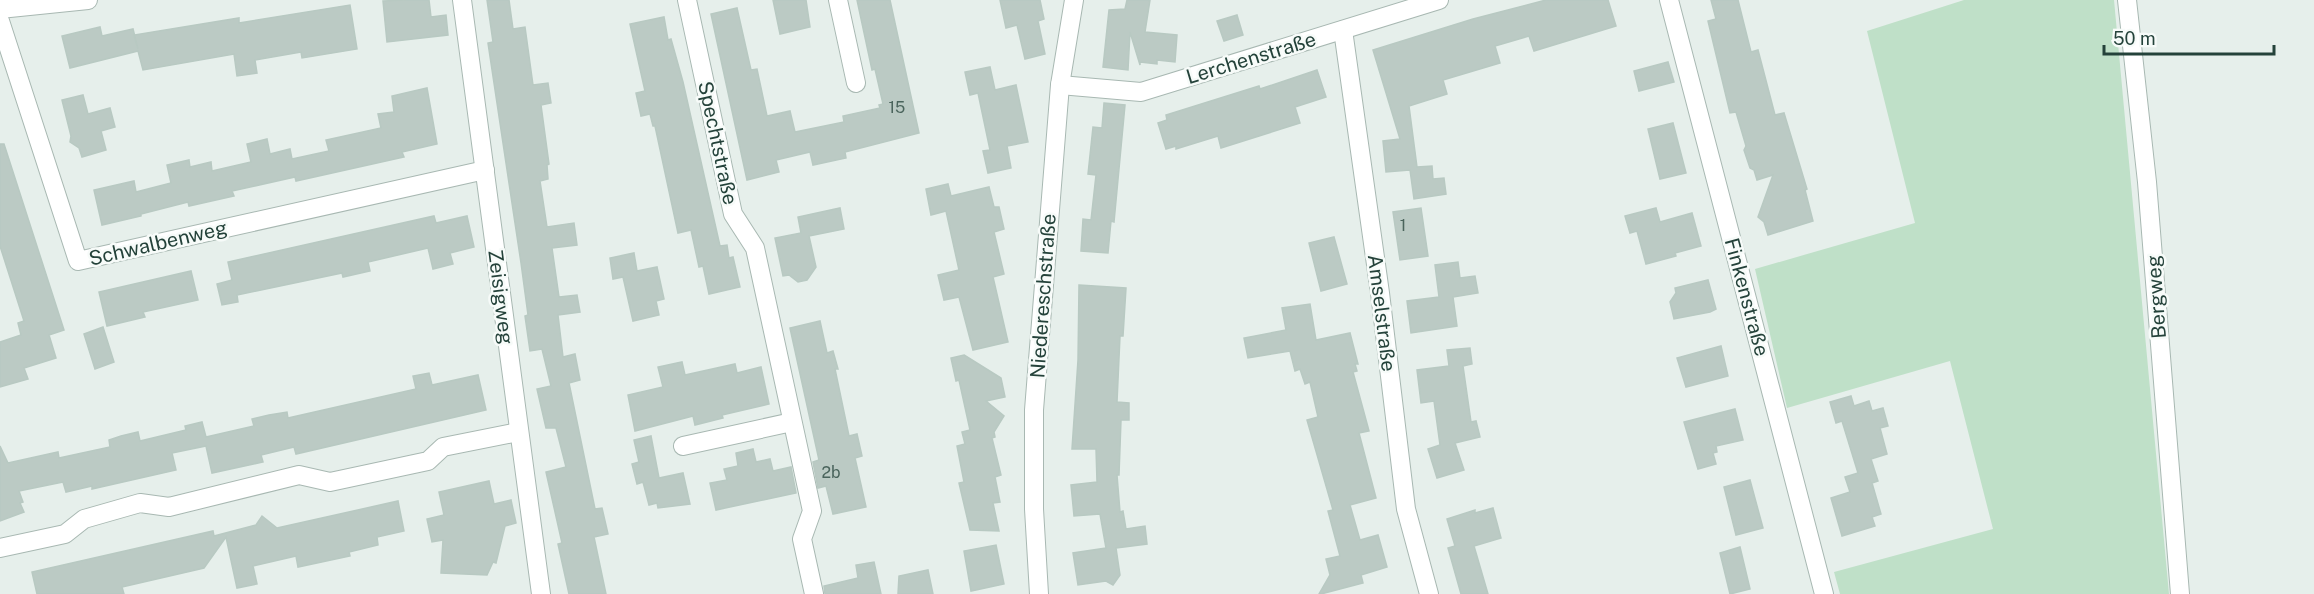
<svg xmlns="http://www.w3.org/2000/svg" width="2314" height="594" viewBox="0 0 2314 594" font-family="'Public Sans',sans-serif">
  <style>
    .green { fill: #bfe0c8 }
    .building { fill: #bbcac4; stroke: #b8c9c2; stroke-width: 1.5 }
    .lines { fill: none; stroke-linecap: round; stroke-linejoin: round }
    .minor-casing { stroke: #a8b8b2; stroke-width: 20 }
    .minor { stroke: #fff; stroke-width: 18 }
    .labels { text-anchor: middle; stroke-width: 5; stroke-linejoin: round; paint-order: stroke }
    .number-label { font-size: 16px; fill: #4a645c }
    .street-label { font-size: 20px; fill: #24423a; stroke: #f7fbf9 }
  </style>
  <rect width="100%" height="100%" fill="#e6efeb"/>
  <polygon class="green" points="1964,0 2114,0 2169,594 1840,594 1834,572 1993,529 1950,361 1787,408 1755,269 1915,223 1867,31"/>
  <g class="building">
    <polygon points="406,0 429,0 431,17 446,15 448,35 387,42 383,1"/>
    <polygon points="487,0 509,0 513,29 525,27 533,85 548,83 551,103 541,105 549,164 547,165 548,179 540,181 547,227 574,223 577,245 552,248 559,297 577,295 580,312 558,315 563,357 575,354 580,380 569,383 595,509 602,508 608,534 594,537 606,594 569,594 558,544 562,543 546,472 566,467 556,428 546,428 537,389 551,386 542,349 530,351 525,316 528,315 521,263 488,43 493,42"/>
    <polygon points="773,0 806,0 810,27 780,34"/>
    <polygon points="857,0 890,0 919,133 845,152 846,158 813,165 810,152 776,160 779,172 747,180 711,14 737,8 751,70 757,69 767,116 790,111 795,132 844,122 843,116 880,108 879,105 883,104 875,69 872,70"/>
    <polygon points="1000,0 1040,0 1044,19 1038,21 1045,54 1025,59 1017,25 1006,28"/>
    <polygon points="1127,0 1150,0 1145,32 1177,35 1175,62 1157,60 1157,64 1140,62 1140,65 1130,32 1128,70 1103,67 1109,10 1125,9"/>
    <polygon points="1546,0 1608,0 1616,26 1534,51 1529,36 1495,46 1500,63 1443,80 1447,94 1409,106 1417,167 1432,166 1433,179 1444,178 1446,194 1414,199 1410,170 1386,172 1383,141 1400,139 1373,50 1473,19"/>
    <polygon points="1711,0 1738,0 1751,52 1758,50 1775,115 1784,113 1807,189 1805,190 1813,221 1768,235 1764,222 1758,217 1773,175 1757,180 1754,170 1750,168 1744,150 1746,146 1736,112 1730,113 1708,21 1716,19"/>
    <polygon points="350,5 357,49 302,58 301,52 255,60 257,73 237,76 234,54 143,70 138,51 70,68 62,36 100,27 102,36 133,29 138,49 134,35 239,18 239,23"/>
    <polygon points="1237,15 1243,35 1224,41 1217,21"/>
    <polygon points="664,17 668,40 671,39 683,82 720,246 727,245 729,258 733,257 740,287 709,294 703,266 699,267 691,230 678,233 655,126 653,126 650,114 641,116 636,93 645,91 630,24"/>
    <polygon points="1668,62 1674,82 1639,91 1634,71"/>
    <polygon points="990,67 995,90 1016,85 1028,142 1007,146 1011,168 988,173 983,151 990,150 978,93 970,95 965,72"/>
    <polygon points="1317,70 1326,97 1295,107 1300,123 1221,148 1218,136 1176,149 1176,146 1166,149 1158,123 1167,120 1166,115 1259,86 1260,89"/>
    <polygon points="427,88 437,144 402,152 404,157 296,181 295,177 232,191 234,196 189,206 188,202 141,214 141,216 102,225 94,190 134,181 136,192 171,183 167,165 189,160 190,167 211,162 212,171 251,162 247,144 267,139 270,154 290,149 292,159 329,151 326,140 381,128 378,114 394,112 392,96"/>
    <polygon points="83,95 88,114 110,108 115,127 101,131 106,150 82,157 79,148 70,142 71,136 62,100"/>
    <polygon points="1104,103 1125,105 1114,222 1111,221 1108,253 1081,251 1083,219 1091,220 1096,175 1088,174 1093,127 1102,128"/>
    <polygon points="1673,123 1686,173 1660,179 1648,129"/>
    <polygon points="0,144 4,144 64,330 49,335 56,358 24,368 28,379 0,387 0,342 21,335 18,323 24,321 0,246"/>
    <polygon points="948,184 951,196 989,187 994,207 999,207 1004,229 994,232 1004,274 993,277 1008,342 973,350 959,297 944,300 938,275 959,270 946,211 931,215 926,189"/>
    <polygon points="840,208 844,229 809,236 816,267 807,280 798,282 789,275 783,276 775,238 801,233 798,217"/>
    <polygon points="1421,208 1428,256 1400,260 1393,212"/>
    <polygon points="1656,208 1660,222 1692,213 1701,246 1675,253 1676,256 1646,264 1637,231 1630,233 1625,216"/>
    <polygon points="434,216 436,223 467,216 474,247 450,253 453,264 433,269 428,248 368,262 370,271 343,277 342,273 237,295 238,302 222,305 217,284 232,280 228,262"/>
    <polygon points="1334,237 1347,284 1321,291 1309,243"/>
    <polygon points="634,253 637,271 657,267 664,299 656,301 659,315 633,321 623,277 613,279 610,258"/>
    <polygon points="1458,262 1460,278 1475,276 1478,293 1453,297 1457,326 1411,333 1407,301 1439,297 1435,265"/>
    <polygon points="191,271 198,300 143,312 145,317 107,326 99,292"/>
    <polygon points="1708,280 1716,309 1710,312 1674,319 1670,302 1676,293 1675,288"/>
    <polygon points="1079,285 1126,288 1123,336 1120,336 1117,402 1129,403 1129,420 1121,420 1119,475 1117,475 1120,512 1123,511 1126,529 1145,526 1147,544 1116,548 1120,575 1113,585 1106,581 1078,585 1073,553 1106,548 1100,514 1074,516 1071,485 1097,482 1096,449 1072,449 1078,360"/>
    <polygon points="1310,304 1316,340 1350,333 1358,364 1355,364 1357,371 1353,372 1369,431 1359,433 1376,498 1350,505 1360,540 1378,535 1387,567 1361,575 1363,583 1321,594 1319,594 1330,575 1326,559 1340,556 1328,511 1333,510 1307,420 1318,417 1310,382 1305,384 1300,369 1295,371 1290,351 1248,358 1244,338 1286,330 1282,308"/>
    <polygon points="820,321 827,353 833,351 838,369 835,369 849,436 857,434 862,456 855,458 866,507 833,514 826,486 818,488 813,462 819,460 790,328"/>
    <polygon points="103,327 114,362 95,369 84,334"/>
    <polygon points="1721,346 1728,376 1686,387 1677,358"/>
    <polygon points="1470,348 1472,364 1463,366 1471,422 1476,421 1480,437 1455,443 1464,470 1437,478 1428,449 1440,445 1434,401 1421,403 1417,370 1449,366 1447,350"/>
    <polygon points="964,355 1001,378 1005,397 986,401 1004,416 994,432 995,437 992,438 1001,475 995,477 1000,502 993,503 999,531 970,530 959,483 964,482 957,446 965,444 962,432 970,430 959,380 956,381 951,358"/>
    <polygon points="682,362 685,375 735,364 737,373 761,367 769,404 722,415 723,418 695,425 693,416 635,431 628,395 663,387 658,367"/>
    <polygon points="429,373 432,385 478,375 486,410 296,454 294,447 261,455 263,462 212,473 206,446 172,453 176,470 92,489 92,486 66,492 63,482 19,491 23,502 20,503 24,512 0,521 0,446 8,463 58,452 59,458 110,447 109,440 121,436 138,432 140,441 186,430 185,426 202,422 206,437 254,426 252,419 269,415 287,412 288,418 416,389 413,376"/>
    <polygon points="1851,396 1854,406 1869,401 1872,411 1883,408 1888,426 1880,428 1887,454 1871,459 1878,481 1872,483 1881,514 1872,517 1875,526 1842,536 1831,498 1850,492 1845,477 1858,473 1842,421 1836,423 1830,402"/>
    <polygon points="1735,409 1743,440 1716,446 1717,452 1713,453 1716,464 1698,469 1684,422"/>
    <polygon points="651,436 659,478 683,473 690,504 658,508 657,503 649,505 643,482 637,484 632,464 639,462 634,440"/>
    <polygon points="753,449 756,462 770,459 773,471 791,467 796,493 716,510 710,483 727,480 724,469 738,466 736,453"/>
    <polygon points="1750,480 1763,528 1736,535 1724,487"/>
    <polygon points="489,481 494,504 511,500 516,523 505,526 496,563 493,562 487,575 441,573 443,540 432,542 427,519 444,515 439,492"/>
    <polygon points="398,501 404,531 377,537 378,545 349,552 350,556 298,567 296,556 253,566 257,584 237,588 226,537 204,568 122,587 124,594 37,594 32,572 213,531 214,536 256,525 262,516 277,528"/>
    <polygon points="1493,508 1501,538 1474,546 1488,594 1461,594 1448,548 1455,546 1447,519 1475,510 1475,513"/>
    <polygon points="996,545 1004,584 971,591 964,551"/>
    <polygon points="1740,547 1750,589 1730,594 1720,553"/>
    <polygon points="874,562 881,594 825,594 824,586 858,578 856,565"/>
    <polygon points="928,570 933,594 898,594 899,576"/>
  </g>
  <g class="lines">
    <defs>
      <g id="minor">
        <polyline points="462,0 541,594"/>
        <polyline points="687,0 733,214 755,248 812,511 802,539 814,594"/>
        <polyline points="838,0 856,83"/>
        <polyline points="1669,0 1824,594"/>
        <polyline points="2127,0 2147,182 2180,594"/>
        <polyline points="0,9 88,0"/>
        <polyline points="0,21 78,261 485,170"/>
        <polyline points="1343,30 1380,293 1406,509 1429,594"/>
        <polyline points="1060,85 1141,92 1439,0"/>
        <polyline points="683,446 792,422"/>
        <polyline points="0,548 65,534 84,519 140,503 169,507 299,475 330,482 428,461 443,447 518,432"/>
        <polyline points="1039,594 1034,509 1034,410 1060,85 1074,0"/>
      </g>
    </defs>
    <use href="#minor" class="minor-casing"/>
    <use href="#minor" class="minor"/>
  </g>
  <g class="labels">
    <g class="number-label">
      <text x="897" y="113">15</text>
      <text x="1403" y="231">1</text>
      <text x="831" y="478">2b</text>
    </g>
    <g class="street-label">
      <text transform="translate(1251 58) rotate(-17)" y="7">Lerchenstraße</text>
      <text transform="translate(718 143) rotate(78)" y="7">Spechtstraße</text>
      <text transform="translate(158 243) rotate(-13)" y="7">Schwalbenweg</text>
      <text transform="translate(1043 296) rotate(-86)" y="7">Niedereschstraße</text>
      <text transform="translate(501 297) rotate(83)" y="7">Zeisigweg</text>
      <text transform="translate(1747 297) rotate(75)" y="7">Finkenstraße</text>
      <text transform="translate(2156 297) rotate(-94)" y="7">Bergweg</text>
      <text transform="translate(1382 313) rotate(83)" y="7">Amselstraße</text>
    </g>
  </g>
  <path d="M2104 45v9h170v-9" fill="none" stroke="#24423a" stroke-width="3"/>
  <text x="2113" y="45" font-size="18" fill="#24423a" stroke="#f7fbf9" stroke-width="4.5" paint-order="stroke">50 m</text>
</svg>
